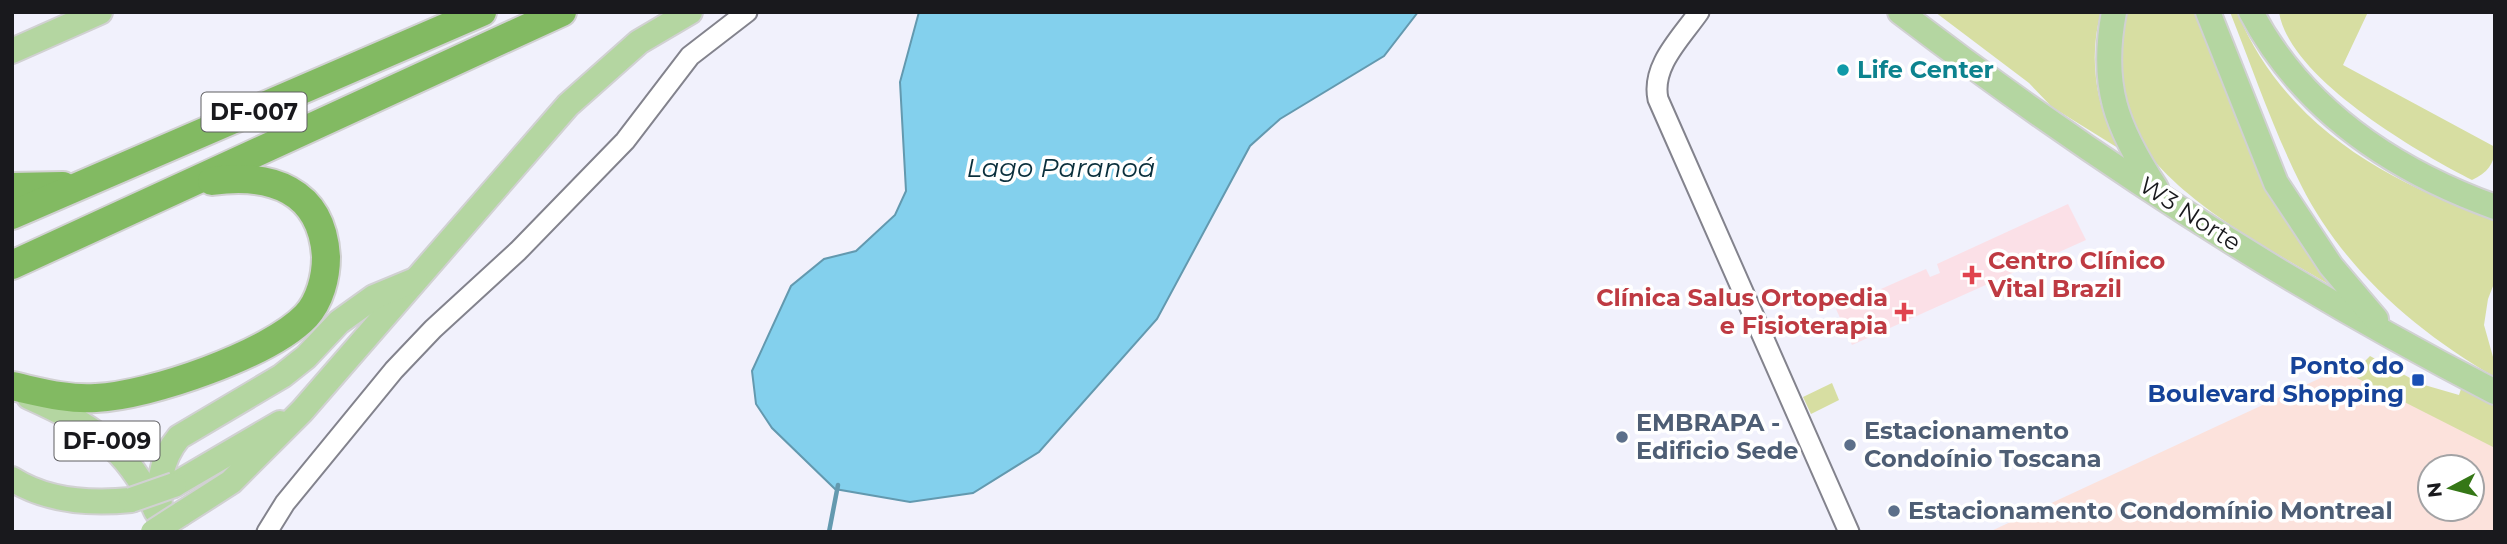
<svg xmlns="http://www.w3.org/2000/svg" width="2507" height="544" viewBox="0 0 2507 544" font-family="Montserrat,sans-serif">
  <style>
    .commercial { fill: #fce2dc; fill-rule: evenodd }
    .medical { fill: #fbe0e7 }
    .green { fill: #d7dea2 }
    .water { fill: #83d0ed; stroke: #6399af; stroke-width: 2 }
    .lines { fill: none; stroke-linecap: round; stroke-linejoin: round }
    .stream { stroke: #6399af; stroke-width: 4.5 }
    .minor-casing { stroke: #83838d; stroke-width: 23 }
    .major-casing { stroke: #d1d1d2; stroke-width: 28 }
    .highway-casing { stroke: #d1d1d2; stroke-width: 32 }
    .minor { stroke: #fff; stroke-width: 19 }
    .major { stroke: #b4d6a1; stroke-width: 24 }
    .highway { stroke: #82ba62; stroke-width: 28 }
    .major-bridge-casing { stroke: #d1d1d2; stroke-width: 28; stroke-linecap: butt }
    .major-bridge { stroke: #b4d6a1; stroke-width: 24 }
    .culture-dot { fill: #0f9aa8; stroke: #fff; stroke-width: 2.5 }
    .health-dot { fill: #e0444e; stroke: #fff; stroke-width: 2.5 }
    .transit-dot { fill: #1a4fb4; stroke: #fff; stroke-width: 2.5 }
    .service-dot { fill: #5c6f8a; stroke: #fff; stroke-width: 2.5 }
    .labels { text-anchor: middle; stroke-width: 7; stroke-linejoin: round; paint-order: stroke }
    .shield { fill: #fff; stroke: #5e5e61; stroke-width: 2 }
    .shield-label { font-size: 23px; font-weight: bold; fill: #19191d }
    .culture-label { font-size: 24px; font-weight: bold; fill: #0d838f; stroke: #fff; text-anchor: start }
    .street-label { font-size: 24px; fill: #19191d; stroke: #fff }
    .health-label { font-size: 24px; font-weight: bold; fill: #be3a42; stroke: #fff; text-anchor: start }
    .transit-label { font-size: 24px; font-weight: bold; fill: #164399; stroke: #fff; text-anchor: end }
    .service-label { font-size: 24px; font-weight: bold; fill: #4e5e75; stroke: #fff; text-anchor: start }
    .water-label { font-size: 26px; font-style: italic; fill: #0a2f3c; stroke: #fff }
  </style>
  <rect width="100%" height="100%" fill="#f1f1fc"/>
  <path class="commercial" d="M2353 363 2495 435V532H1989ZM2430 467H2472V509H2430Z"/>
  <polygon class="medical" points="2068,204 2086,240 1852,345 1836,309 1926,269 1930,277 1940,273 1937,264"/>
  <g class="green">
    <path d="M1935 12H2101C2088 58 2096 107 2118 148L2052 107 2029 83Z"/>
    <path d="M2122 12H2199L2274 196 2296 235 2335 288C2266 246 2144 187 2123 104 2116 79 2120 45 2119 19Z"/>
    <path d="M2230 12H2237C2284 124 2384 182 2495 219V281L2488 299 2484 325 2495 364V377C2416 332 2342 267 2301 185 2273 129 2253 70 2230 12Z"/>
    <path d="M2279 12H2368L2343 65 2495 147C2495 164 2487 173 2472 180 2417 152 2289 78 2279 12Z"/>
    <polygon points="2370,356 2421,384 2459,395 2462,386 2495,404 2495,448 2357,378 2353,363 2363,363"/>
    <polygon points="1832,383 1839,400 1811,414 1803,397"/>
  </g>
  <polygon class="water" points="919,12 1418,12 1384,56 1280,119 1250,146 1157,319 1039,452 973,493 910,502 835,489 772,428 756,404 752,371 791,286 824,259 856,251 895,215 906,191 900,82"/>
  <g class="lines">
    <polyline class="stream" points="829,532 838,485"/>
    <defs>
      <g id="minor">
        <path d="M1699 12C1681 38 1651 66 1658 99L1849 532"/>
        <polyline points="267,532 285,503 394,370 433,329 518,251 625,141 690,56 747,12"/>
      </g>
      <g id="major">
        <path d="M1900 12C2087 155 2286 284 2495 392"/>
        <path d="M2114 12C2100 85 2116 127 2156 188"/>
        <polyline points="2208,12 2276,183 2331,266 2376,319"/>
        <path d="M2251 12C2303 111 2393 170 2495 207"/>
        <polyline points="12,51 100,12"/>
        <path d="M29 397C91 425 128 447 156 511"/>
        <path d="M12 479C48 502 91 504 131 500"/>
        <polyline points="174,485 280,423"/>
        <polyline points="181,514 231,482 302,411 568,105 639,42 690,12"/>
        <path d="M160 519C159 487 158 462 179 437L282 376 306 357 339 322 374 297 415 280"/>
      </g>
      <g id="highway">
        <polyline points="12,187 63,186"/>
        <polyline points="12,215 482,12"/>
        <polyline points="12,265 562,12"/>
        <path d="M12 386C40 392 67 400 96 398 149 396 270 354 306 316 320 301 326 277 326 257 322 189 270 173 212 181"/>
      </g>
    </defs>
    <use href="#minor" class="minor-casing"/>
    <use href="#major" class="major-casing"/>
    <use href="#highway" class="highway-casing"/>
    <use href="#minor" class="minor"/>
    <use href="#major" class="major"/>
    <use href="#highway" class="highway"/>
    <defs>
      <g id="major-bridge">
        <polyline points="131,500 174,485"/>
        <polyline points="153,532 181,514"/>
      </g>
    </defs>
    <use href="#major-bridge" class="major-bridge-casing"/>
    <use href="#major-bridge" class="major-bridge"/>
  </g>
  <circle class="culture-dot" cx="1843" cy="70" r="7"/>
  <g class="health-dot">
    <path d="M1968.5 264.5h7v7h7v7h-7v7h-7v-7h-7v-7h7z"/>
    <path d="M1900.5 301.5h7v7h7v7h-7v7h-7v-7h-7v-7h7z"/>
  </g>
  <rect class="transit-dot" x="2411" y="373" width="14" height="14" rx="3.5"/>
  <g class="service-dot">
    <circle cx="1622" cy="437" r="7"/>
    <circle cx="1850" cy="445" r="7"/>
    <circle cx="1894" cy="511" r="7"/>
  </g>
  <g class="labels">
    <g class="shield">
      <rect x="201.5" y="92.5" width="105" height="39" rx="5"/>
      <rect x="54.5" y="421.5" width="105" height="39" rx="5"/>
    </g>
    <g class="shield-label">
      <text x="254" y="120">DF-007</text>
      <text x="107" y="449">DF-009</text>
    </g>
    <g class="culture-label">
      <text x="1857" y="78">Life Center</text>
    </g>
    <g class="street-label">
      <text transform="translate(2190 214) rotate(33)" y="8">W3 Norte</text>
    </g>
    <g class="health-label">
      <text x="1988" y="269">Centro Clínico<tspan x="1988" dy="28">Vital Brazil</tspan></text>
      <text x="1888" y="306" text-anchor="end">Clínica Salus Ortopedia<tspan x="1888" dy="28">e Fisioterapia</tspan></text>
    </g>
    <g class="transit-label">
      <text x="2404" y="374">Ponto do<tspan x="2404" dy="28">Boulevard Shopping</tspan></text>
    </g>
    <g class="service-label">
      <text x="1636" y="431">EMBRAPA -<tspan x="1636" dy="28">Edificio Sede</tspan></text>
      <text x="1864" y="439">Estacionamento<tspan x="1864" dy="28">Condoínio Toscana</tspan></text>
      <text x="1908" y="519">Estacionamento Condomínio Montreal</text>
    </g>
    <g class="water-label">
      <text x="1061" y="177">Lago Paranoá</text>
    </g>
  </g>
  <rect width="2507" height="544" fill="none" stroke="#19191d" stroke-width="28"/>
  <g transform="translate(2451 488) rotate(263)"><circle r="33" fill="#ffffff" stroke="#a3a3a5" stroke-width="2"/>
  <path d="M0-5L12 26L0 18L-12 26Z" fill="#357716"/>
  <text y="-10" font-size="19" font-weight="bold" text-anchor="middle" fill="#19191d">N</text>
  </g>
</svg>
